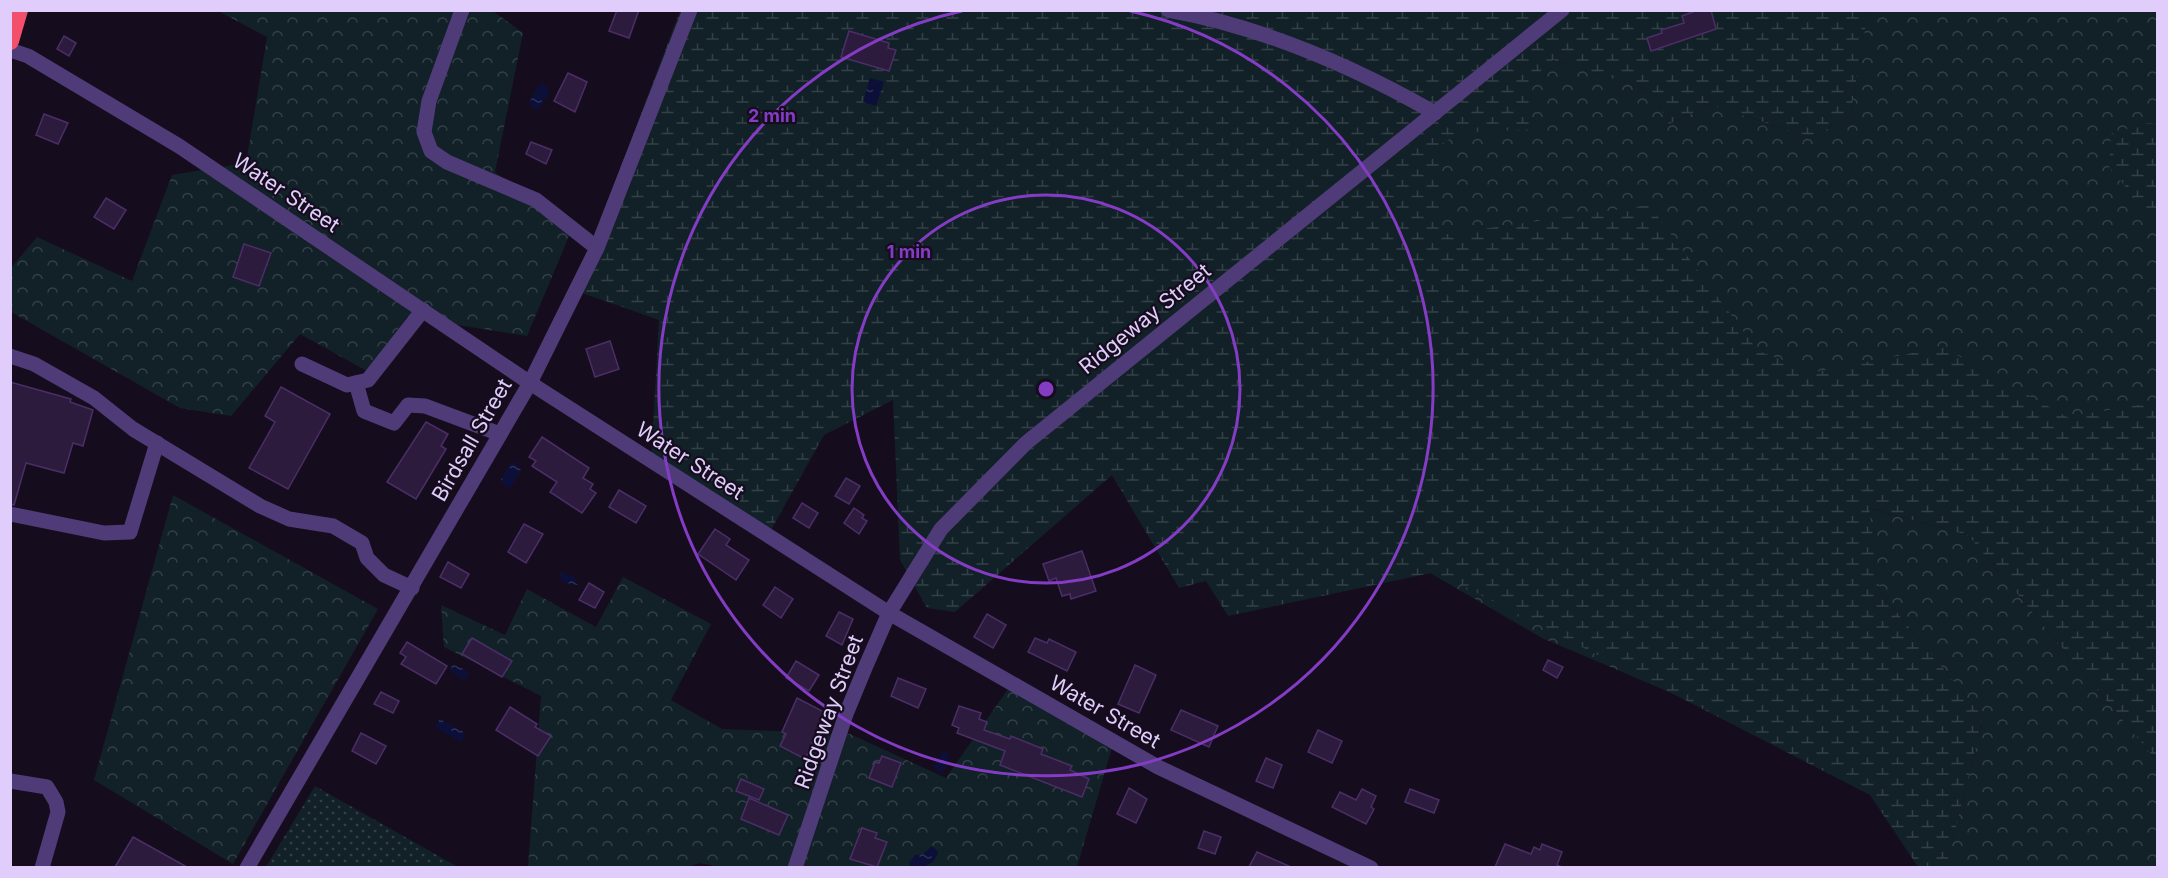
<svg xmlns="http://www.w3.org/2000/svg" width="2168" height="878" viewBox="0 0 2168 878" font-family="Inter,sans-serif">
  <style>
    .grass { fill: url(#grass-dots) }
    .forest { fill: url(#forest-crowns) }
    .wetland { fill: url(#wetland-marsh) }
    .water { fill: url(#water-ripples) }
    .building { fill: #2c1b3d; stroke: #4b2e67; stroke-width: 1.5 }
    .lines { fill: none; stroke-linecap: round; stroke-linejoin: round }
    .minor { stroke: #503b79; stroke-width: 15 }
    .highway { stroke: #f3506d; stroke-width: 18 }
    .ring { fill: none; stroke: #853cc5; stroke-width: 3 }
    .labels { text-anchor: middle; stroke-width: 4.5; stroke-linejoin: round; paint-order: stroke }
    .street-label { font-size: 21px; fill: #e0cdfc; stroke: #150d1d }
    .centre { fill: #853cc5; stroke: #150d1d; stroke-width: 3 }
    .ring-label { font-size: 18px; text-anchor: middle; font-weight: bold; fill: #853cc5; stroke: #150d1d; stroke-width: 4.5; stroke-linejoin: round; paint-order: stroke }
  </style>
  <defs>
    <pattern id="grass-dots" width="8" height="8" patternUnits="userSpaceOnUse" patternTransform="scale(1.5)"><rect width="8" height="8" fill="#112127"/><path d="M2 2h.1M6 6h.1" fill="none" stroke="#334047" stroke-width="1.8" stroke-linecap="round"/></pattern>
    <pattern id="forest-crowns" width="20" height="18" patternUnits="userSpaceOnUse" patternTransform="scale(1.5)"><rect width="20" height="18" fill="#112127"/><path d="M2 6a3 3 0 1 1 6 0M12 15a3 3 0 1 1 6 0" fill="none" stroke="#334047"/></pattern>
    <pattern id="wetland-marsh" width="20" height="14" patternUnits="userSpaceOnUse" patternTransform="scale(1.5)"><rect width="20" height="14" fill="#112127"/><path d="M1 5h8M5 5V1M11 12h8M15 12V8" fill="none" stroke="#334047"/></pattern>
    <pattern id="water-ripples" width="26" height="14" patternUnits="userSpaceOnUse" patternTransform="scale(1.5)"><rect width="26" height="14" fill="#0c0f37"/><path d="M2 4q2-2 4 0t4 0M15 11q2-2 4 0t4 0" fill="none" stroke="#2f3155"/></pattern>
  </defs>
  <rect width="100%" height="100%" fill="#150d1d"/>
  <polygon class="grass" points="315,786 458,867 266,867"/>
  <g class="forest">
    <polygon points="218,11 493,11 523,33 495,172 572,229 527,336 407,317 367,371 300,334 231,416 180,408 11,312 11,268 37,237 132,281 172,175 246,163 267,37"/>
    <polygon points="1868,11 2157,11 2157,506 1861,469 1794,745 1542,638 1107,385 1553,60 1652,91 1669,124 1710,105 1811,137 1850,117"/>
    <polygon points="173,495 378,609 233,864 94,780"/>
    <polygon points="1868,508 1968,535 2157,761 2157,867 1946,867 1983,717 1880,592"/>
    <polygon points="623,577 711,624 671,700 722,729 850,734 946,778 1008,689 1114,741 1077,867 724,868 700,863 685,868 528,867 541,696 444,647 441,605 505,635 527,589 596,627"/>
  </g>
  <g class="wetland">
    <polygon points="680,11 1868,11 1850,117 1811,137 1710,105 1669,124 1652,91 1553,60 1527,83 1533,129 1459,133 1440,145 1440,235 1649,205 1758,351 1815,372 1943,347 2067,417 2157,402 2157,761 1968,535 1869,508 1880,592 1983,717 1946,867 1918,867 1870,795 1436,572 1228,616 1206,581 1179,588 1112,475 955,612 927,608 900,560 893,400 824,435 771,530 651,463 659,320 574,290"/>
    <polygon points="2145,123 2157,124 2157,224 2109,167 2111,134"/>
  </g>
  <g class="water">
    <polygon points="870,78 884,82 876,106 863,102"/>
    <polygon points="543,84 548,88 549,93 539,109 535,110 529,103 538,86"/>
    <polygon points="515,462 521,470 511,487 507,488 501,480 510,464"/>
    <polygon points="562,572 574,577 578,585 565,583 559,577"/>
    <polygon points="452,664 466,670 469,676 464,680 450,671"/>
    <polygon points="440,719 464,732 465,735 461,742 438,729 435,726"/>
    <path d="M943 751 948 753C951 759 946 771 940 773L934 767Z"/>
    <path d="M932 846 938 852C935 865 923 868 911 867L909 863 915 855 923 854Z"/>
  </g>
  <g class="building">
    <polygon points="617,10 639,10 629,38 609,31"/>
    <polygon points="1698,10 1711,10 1716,29 1651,51 1647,38 1662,33 1661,30 1684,23 1682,16"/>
    <polygon points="849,31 889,43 888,48 896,50 889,71 841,57"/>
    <polygon points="64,36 76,43 69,56 57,49"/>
    <polygon points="568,73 587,82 575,112 554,101"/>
    <polygon points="44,114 68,123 58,144 36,135"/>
    <polygon points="531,142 552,150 546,164 526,154"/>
    <polygon points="106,198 126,210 114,229 94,217"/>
    <polygon points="244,244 271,253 259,286 233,277"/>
    <polygon points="610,341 619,369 595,377 586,349"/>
    <polygon points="10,382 71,399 70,402 93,410 83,446 73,443 64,473 26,463 14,505 10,504"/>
    <polygon points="281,387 330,414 288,489 249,468 275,422 265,416"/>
    <polygon points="426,422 448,434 441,446 446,449 416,499 387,482"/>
    <polygon points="542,437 589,468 583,478 593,484 590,489 596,493 582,513 550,492 557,482 532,466 536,461 529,457"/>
    <polygon points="846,478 860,486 849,504 835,496"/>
    <polygon points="619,490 646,506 636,523 609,507"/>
    <polygon points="802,503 818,513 809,528 793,518"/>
    <polygon points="854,508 864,515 862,518 867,521 859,534 844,523"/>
    <polygon points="524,524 543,534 526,563 508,552"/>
    <polygon points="715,529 730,539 726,545 749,560 736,580 698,554"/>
    <polygon points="1082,551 1096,591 1071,599 1070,594 1062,596 1056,578 1049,581 1043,564"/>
    <polygon points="448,562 469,574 461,588 440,577"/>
    <polygon points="589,583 604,592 595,608 579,600"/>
    <polygon points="775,587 793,599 781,618 763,605"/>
    <polygon points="839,612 853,619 842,645 826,636"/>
    <polygon points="987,614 1006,625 993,648 974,637"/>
    <polygon points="472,638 512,661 502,677 462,654"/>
    <polygon points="1035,638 1047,643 1049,639 1076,652 1067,671 1028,652"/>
    <polygon points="407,642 447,666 436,684 401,664 406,657 400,653"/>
    <polygon points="1548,660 1563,667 1557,678 1543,670"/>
    <polygon points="796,661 819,675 809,691 786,678"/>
    <polygon points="1135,665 1156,675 1139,713 1118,704"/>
    <polygon points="898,678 926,689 918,708 891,696"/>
    <polygon points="381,692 399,701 393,713 374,704"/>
    <polygon points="797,698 826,713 805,759 780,746 786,734 782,732"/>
    <polygon points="959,706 981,713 979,719 987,722 984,730 1010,739 1011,736 1043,749 1041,754 1072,766 1070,770 1089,779 1082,797 1000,765 1005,751 957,733 959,728 952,725"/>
    <polygon points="510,707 537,724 535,727 551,736 538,756 496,730"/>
    <polygon points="1181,710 1218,726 1209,747 1171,730"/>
    <polygon points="1318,730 1342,741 1332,763 1308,752"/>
    <polygon points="361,733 386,746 376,764 352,751"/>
    <polygon points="882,756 901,763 892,787 869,778 875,762 879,763"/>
    <polygon points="1266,758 1282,765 1273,788 1256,781"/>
    <polygon points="741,779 764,789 759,800 736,791"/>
    <polygon points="1129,788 1147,799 1136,823 1117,814"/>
    <polygon points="1362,789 1376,796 1371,807 1374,809 1366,824 1332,807 1340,792 1356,800"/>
    <polygon points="1410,789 1439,800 1434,813 1405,802"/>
    <polygon points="749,798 788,815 779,835 741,819"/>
    <polygon points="862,828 877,833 875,838 887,842 877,867 850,859"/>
    <polygon points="1204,831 1221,837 1215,854 1198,848"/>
    <polygon points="133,837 187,867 115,867"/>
    <polygon points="1505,844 1531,854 1534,847 1540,850 1542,844 1562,852 1557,865 1562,867 1495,867"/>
    <polygon points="1257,852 1291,867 1249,867"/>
  </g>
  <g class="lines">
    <g class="minor">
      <polyline points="462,10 429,101 424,132 431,151 447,162 536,200 597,248"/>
      <path d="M1168 10C1263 27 1351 65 1435 113"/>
      <polyline points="10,50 28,56 179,146 530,383 889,613 1158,767 1371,868"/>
      <polyline points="10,356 34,364 94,398 133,429 260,506 289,519 333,526 362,543 367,558 384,575 412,588"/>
      <polyline points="302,364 347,385 368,380 423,310"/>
      <polyline points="356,383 364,411 394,423 408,405 425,406 500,434"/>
      <polyline points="10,514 104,533 130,532 157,443"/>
      <polyline points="10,781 47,787 56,802 58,812 42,868"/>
      <polyline points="247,868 530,383 597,248 690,10"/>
      <polyline points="795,868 846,714 865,668 889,613 941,529 1026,443 1562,10"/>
    </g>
    <polyline class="highway" points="10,41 19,10"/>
  </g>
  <g class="ring">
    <circle cx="1046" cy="389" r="194"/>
    <path d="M1130 11A387 387 0 1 1 962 11"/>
  </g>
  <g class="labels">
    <g class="street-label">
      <text transform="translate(286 193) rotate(34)" y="7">Water Street</text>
      <text transform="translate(1145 319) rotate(-39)" y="7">Ridgeway Street</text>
      <text transform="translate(472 440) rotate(-60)" y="7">Birdsall Street</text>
      <text transform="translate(690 461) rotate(33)" y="7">Water Street</text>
      <text transform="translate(829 712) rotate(-70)" y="7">Ridgeway Street</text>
      <text transform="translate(1105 712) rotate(30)" y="7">Water Street</text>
    </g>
  </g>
  <circle cx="1046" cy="389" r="9" class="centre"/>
  <g class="ring-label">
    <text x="772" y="122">2 min</text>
    <text x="909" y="258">1 min</text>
  </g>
  <rect width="2168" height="878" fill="none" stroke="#e0cdfc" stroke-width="24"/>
</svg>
